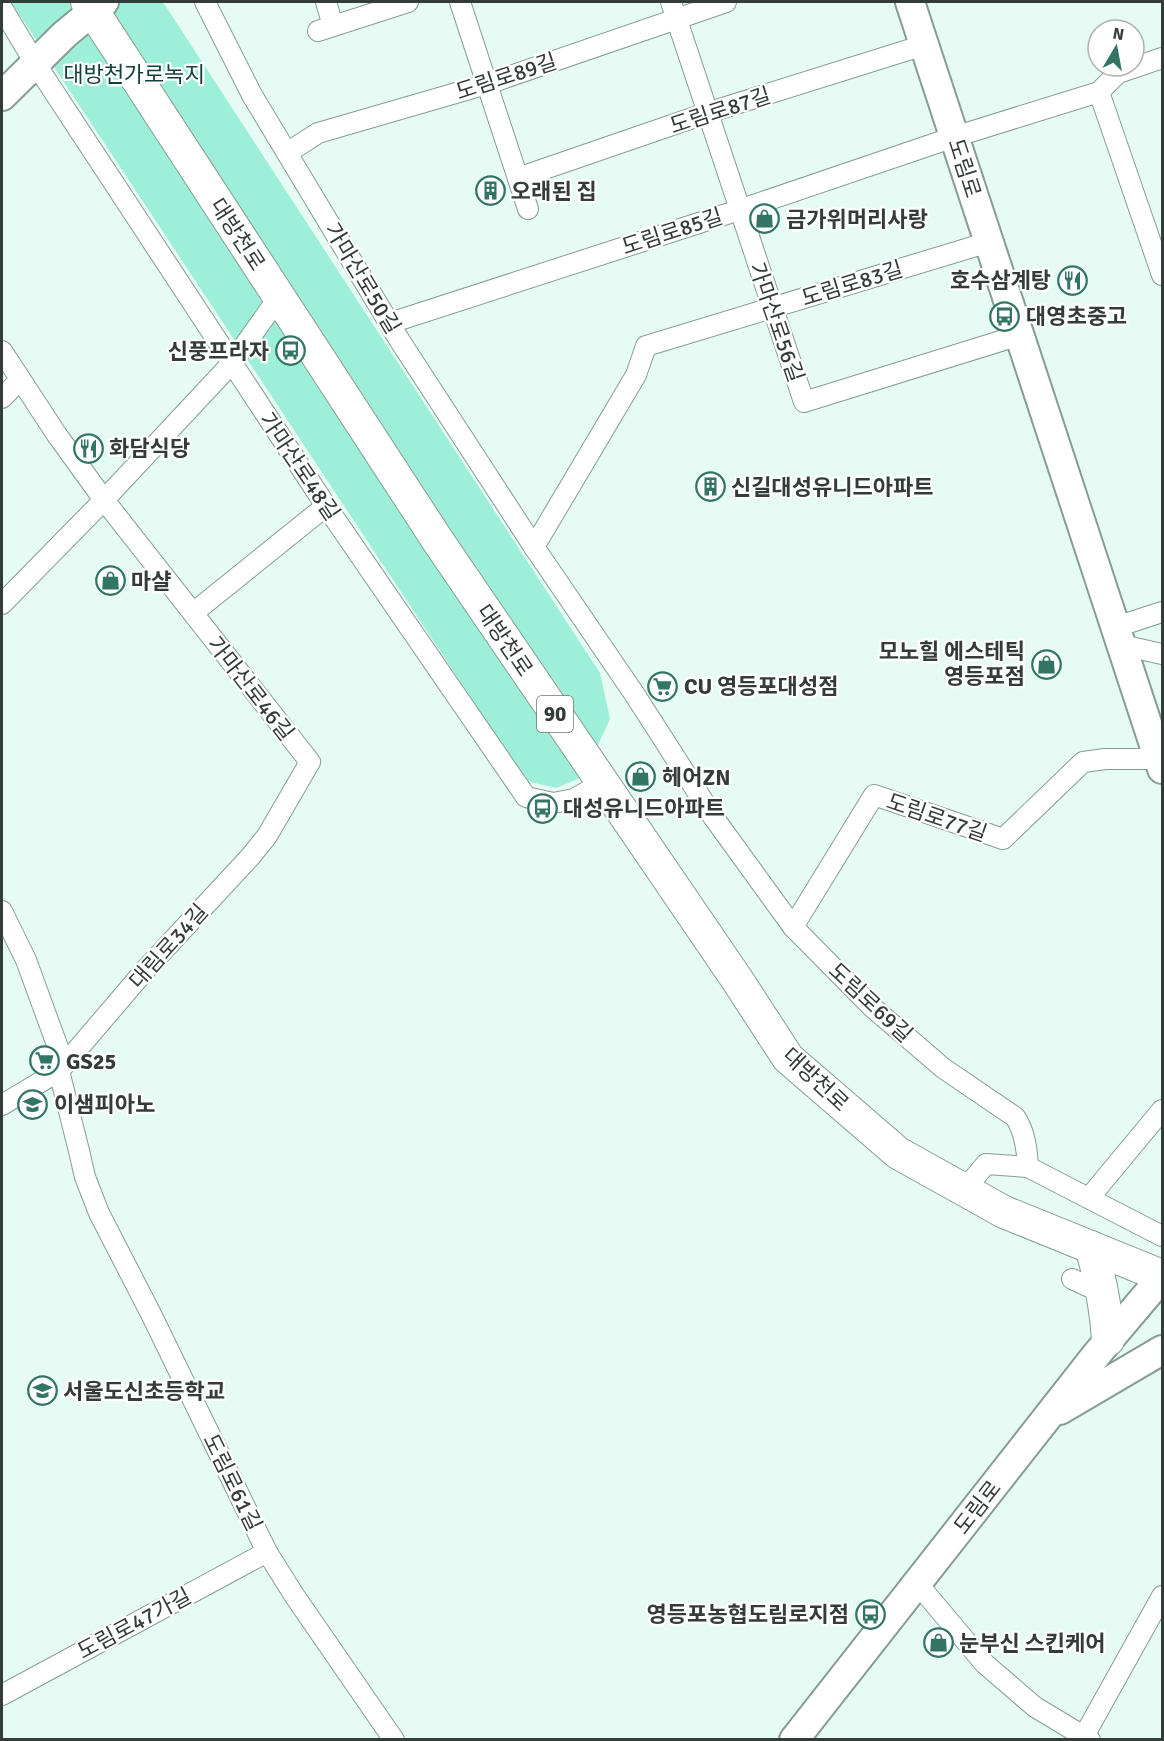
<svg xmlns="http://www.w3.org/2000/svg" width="1164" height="1741" viewBox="0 0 1164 1741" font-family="Signika,'Noto Sans KR',sans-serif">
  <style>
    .green { fill: #9eefda }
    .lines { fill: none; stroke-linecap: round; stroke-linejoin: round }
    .street-casing { stroke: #879c96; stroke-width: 22 }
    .secondary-casing { stroke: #879c96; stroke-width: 32 }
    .primary-casing { stroke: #879c96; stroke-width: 34 }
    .street { stroke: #fff; stroke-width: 20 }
    .secondary { stroke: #fff; stroke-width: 28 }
    .primary { stroke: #fff; stroke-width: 32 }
    .labels { text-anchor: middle; stroke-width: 4.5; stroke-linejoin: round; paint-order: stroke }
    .shield { fill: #fff; stroke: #717675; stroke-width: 1.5 }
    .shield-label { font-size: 21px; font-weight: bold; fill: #343c3a }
    .park-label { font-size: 22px; fill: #144137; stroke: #fff }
    .street-label { font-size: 22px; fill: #343c3a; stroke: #fff }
    .poi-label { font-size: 22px; font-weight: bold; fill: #343c3a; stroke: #fff; text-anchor: start }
  </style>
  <rect width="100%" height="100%" fill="#e5fbf4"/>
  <polygon class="green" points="11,2 163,2 600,673 610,719 583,777 556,788 526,781"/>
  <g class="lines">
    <defs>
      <g id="street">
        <path d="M205 2 252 95 400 341 534 547 635 695 714 818 793 927 872 1007 943 1068 1015 1117C1025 1131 1027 1150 1028 1167"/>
        <polyline points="326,2 333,26"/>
        <polyline points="460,2 528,209"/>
        <polyline points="671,2 804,402 1020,335"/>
        <polyline points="2,8 35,63 326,506 526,797 553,803 574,799 602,783"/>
        <polyline points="318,31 408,2"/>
        <polyline points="1099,92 1162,275"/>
        <polyline points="287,153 318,133 487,84 726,2"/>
        <polyline points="518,178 707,113 924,45"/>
        <polyline points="390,323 739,210 954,137 1099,92 1118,73 1162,58"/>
        <polyline points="2,351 57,435 104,500 310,762 267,836 250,857 147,968 59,1071 2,1105"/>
        <polyline points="2,398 20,380"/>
        <polyline points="534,547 636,375 646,346 989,242"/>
        <polyline points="2,604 104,500 232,363 279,297"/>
        <polyline points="193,613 326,506"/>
        <polyline points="1116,627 1162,612"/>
        <polyline points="1122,645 1162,654"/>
        <polyline points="2,911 26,960 60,1053 59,1071 79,1151 85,1177 99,1213 151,1314 267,1552 294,1595 394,1740"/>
        <polyline points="793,927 874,795 1003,839 1083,762 1105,759 1159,759"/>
        <polyline points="964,1190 986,1164 1028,1167 1162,1236"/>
        <polyline points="1089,1198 1162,1110"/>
        <polyline points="1072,1279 1096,1290 1099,1297 1099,1302"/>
        <polyline points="917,1583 985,1664 1035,1707 1090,1740"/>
        <polyline points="2,1695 267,1552"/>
        <polyline points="1084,1736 1162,1596"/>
      </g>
      <g id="secondary">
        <polyline points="910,2 1162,769"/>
        <polyline points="2,96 65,34 104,2"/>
        <polyline points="1060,1410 1162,1350"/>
        <polyline points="794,1740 1097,1354 1162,1277"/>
      </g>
      <g id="primary">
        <polyline points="87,2 438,541 738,981 788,1058 898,1153 1004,1212 1162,1276"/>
        <path d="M1091 1247C1100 1277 1106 1308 1108 1340"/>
      </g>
    </defs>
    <use href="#street" class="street-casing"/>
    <use href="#secondary" class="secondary-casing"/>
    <use href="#primary" class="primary-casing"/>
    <use href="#street" class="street"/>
    <use href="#secondary" class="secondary"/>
    <use href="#primary" class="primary"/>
  </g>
  <defs>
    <symbol id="building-ring" viewBox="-11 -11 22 22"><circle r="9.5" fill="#fff" stroke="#327565" stroke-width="1.5"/><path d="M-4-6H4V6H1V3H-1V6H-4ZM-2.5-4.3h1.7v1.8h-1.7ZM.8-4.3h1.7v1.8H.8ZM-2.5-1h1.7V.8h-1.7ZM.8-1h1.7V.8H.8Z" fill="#327565"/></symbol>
    <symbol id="shop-ring" viewBox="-11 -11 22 22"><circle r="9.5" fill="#fff" stroke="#327565" stroke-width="1.5"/><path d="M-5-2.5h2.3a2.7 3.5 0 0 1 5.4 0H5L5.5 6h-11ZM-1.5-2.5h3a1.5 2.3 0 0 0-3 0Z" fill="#327565"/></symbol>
    <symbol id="restaurant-ring" viewBox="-11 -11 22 22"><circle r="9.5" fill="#fff" stroke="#327565" stroke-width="1.5"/><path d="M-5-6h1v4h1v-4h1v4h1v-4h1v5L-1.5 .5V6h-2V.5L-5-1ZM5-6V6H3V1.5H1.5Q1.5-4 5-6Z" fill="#327565"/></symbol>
    <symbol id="bus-ring" viewBox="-11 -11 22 22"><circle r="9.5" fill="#fff" stroke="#327565" stroke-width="1.5"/><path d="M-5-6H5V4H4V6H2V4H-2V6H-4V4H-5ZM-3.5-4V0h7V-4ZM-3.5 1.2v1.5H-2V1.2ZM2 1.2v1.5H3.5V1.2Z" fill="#327565"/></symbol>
    <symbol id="supermarket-ring" viewBox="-11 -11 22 22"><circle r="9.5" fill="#fff" stroke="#327565" stroke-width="1.5"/><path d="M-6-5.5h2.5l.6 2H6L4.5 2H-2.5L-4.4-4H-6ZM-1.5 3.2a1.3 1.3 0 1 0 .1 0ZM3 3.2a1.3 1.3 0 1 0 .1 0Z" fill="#327565"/></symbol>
    <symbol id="school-ring" viewBox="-11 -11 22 22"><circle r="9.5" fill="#fff" stroke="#327565" stroke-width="1.5"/><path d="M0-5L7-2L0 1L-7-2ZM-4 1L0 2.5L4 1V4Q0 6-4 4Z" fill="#327565"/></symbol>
  </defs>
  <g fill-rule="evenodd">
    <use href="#building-ring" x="474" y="174" width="33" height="33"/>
    <use href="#shop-ring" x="748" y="202" width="33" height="33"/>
    <use href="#restaurant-ring" x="1056" y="264" width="33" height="33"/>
    <use href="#bus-ring" x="988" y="300" width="33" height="33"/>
    <use href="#bus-ring" x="274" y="334" width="33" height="33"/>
    <use href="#restaurant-ring" x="72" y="432" width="33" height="33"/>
    <use href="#building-ring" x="694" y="470" width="33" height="33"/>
    <use href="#shop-ring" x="94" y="564" width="33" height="33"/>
    <use href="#shop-ring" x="1030" y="648" width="33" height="33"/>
    <use href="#supermarket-ring" x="646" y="670" width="33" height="33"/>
    <use href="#shop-ring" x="624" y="760" width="33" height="33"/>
    <use href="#bus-ring" x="526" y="792" width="33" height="33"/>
    <use href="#supermarket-ring" x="28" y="1044" width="33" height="33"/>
    <use href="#school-ring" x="16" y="1088" width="33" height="33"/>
    <use href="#school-ring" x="26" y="1374" width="33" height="33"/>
    <use href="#bus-ring" x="854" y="1598" width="33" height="33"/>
    <use href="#shop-ring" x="922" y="1626" width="33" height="33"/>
  </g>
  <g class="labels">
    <rect class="shield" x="537" y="696" width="36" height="36" rx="4.5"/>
    <g class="shield-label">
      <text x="555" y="721">90</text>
    </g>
    <g class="park-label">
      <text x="134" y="82">대방천가로녹지</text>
    </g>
    <g class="street-label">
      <text transform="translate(506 76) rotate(-18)" y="8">도림로89길</text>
      <text transform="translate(720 110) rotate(-18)" y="8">도림로87길</text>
      <text transform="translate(965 168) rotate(72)" y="8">도림로</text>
      <text transform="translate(672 231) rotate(-18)" y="8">도림로85길</text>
      <text transform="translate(238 234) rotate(57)" y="8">대방천로</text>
      <text transform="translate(363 278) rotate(59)" y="8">가마산로50길</text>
      <text transform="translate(852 283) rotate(-17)" y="8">도림로83길</text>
      <text transform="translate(777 322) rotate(71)" y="8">가마산로56길</text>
      <text transform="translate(300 466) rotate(56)" y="8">가마산로48길</text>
      <text transform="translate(505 640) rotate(56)" y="8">대방천로</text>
      <text transform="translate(251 688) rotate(52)" y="8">가마산로46길</text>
      <text transform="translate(937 817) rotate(19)" y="8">도림로77길</text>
      <text transform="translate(168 946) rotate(-48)" y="8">대림로34길</text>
      <text transform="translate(871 1002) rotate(43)" y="8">도림로69길</text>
      <text transform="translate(816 1079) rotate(43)" y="8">대방천로</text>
      <text transform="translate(233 1482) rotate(64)" y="8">도림로61길</text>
      <text transform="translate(977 1507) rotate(-52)" y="8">도림로</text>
      <text transform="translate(134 1623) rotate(-28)" y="8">도림로47가길</text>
    </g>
    <g class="poi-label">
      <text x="511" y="199">오래된 집</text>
      <text x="786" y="227">금가위머리사랑</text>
      <text x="1051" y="288" text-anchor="end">호수삼계탕</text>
      <text x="1026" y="324">대영초중고</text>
      <text x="269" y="359" text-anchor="end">신풍프라자</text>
      <text x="109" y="456">화담식당</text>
      <text x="731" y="495">신길대성유니드아파트</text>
      <text x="131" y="589">마샬</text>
      <text x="1025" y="659" text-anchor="end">모노힐 에스테틱<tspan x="1025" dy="25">영등포점</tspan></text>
      <text x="684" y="694">CU 영등포대성점</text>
      <text x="662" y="785">헤어ZN</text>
      <text x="563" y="816">대성유니드아파트</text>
      <text x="66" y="1069">GS25</text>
      <text x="54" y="1112">이샘피아노</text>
      <text x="63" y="1399">서울도신초등학교</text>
      <text x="849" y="1622" text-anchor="end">영등포농협도림로지점</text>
      <text x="959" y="1651">눈부신 스킨케어</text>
    </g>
  </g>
  <rect width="1164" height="1741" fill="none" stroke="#343c3a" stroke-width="6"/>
  <g transform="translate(1116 48) rotate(10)"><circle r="28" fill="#ffffff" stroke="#aeb1b0" stroke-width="1.5"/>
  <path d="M0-4.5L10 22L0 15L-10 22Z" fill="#327565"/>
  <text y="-9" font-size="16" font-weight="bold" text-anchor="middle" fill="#343c3a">N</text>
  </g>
</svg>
